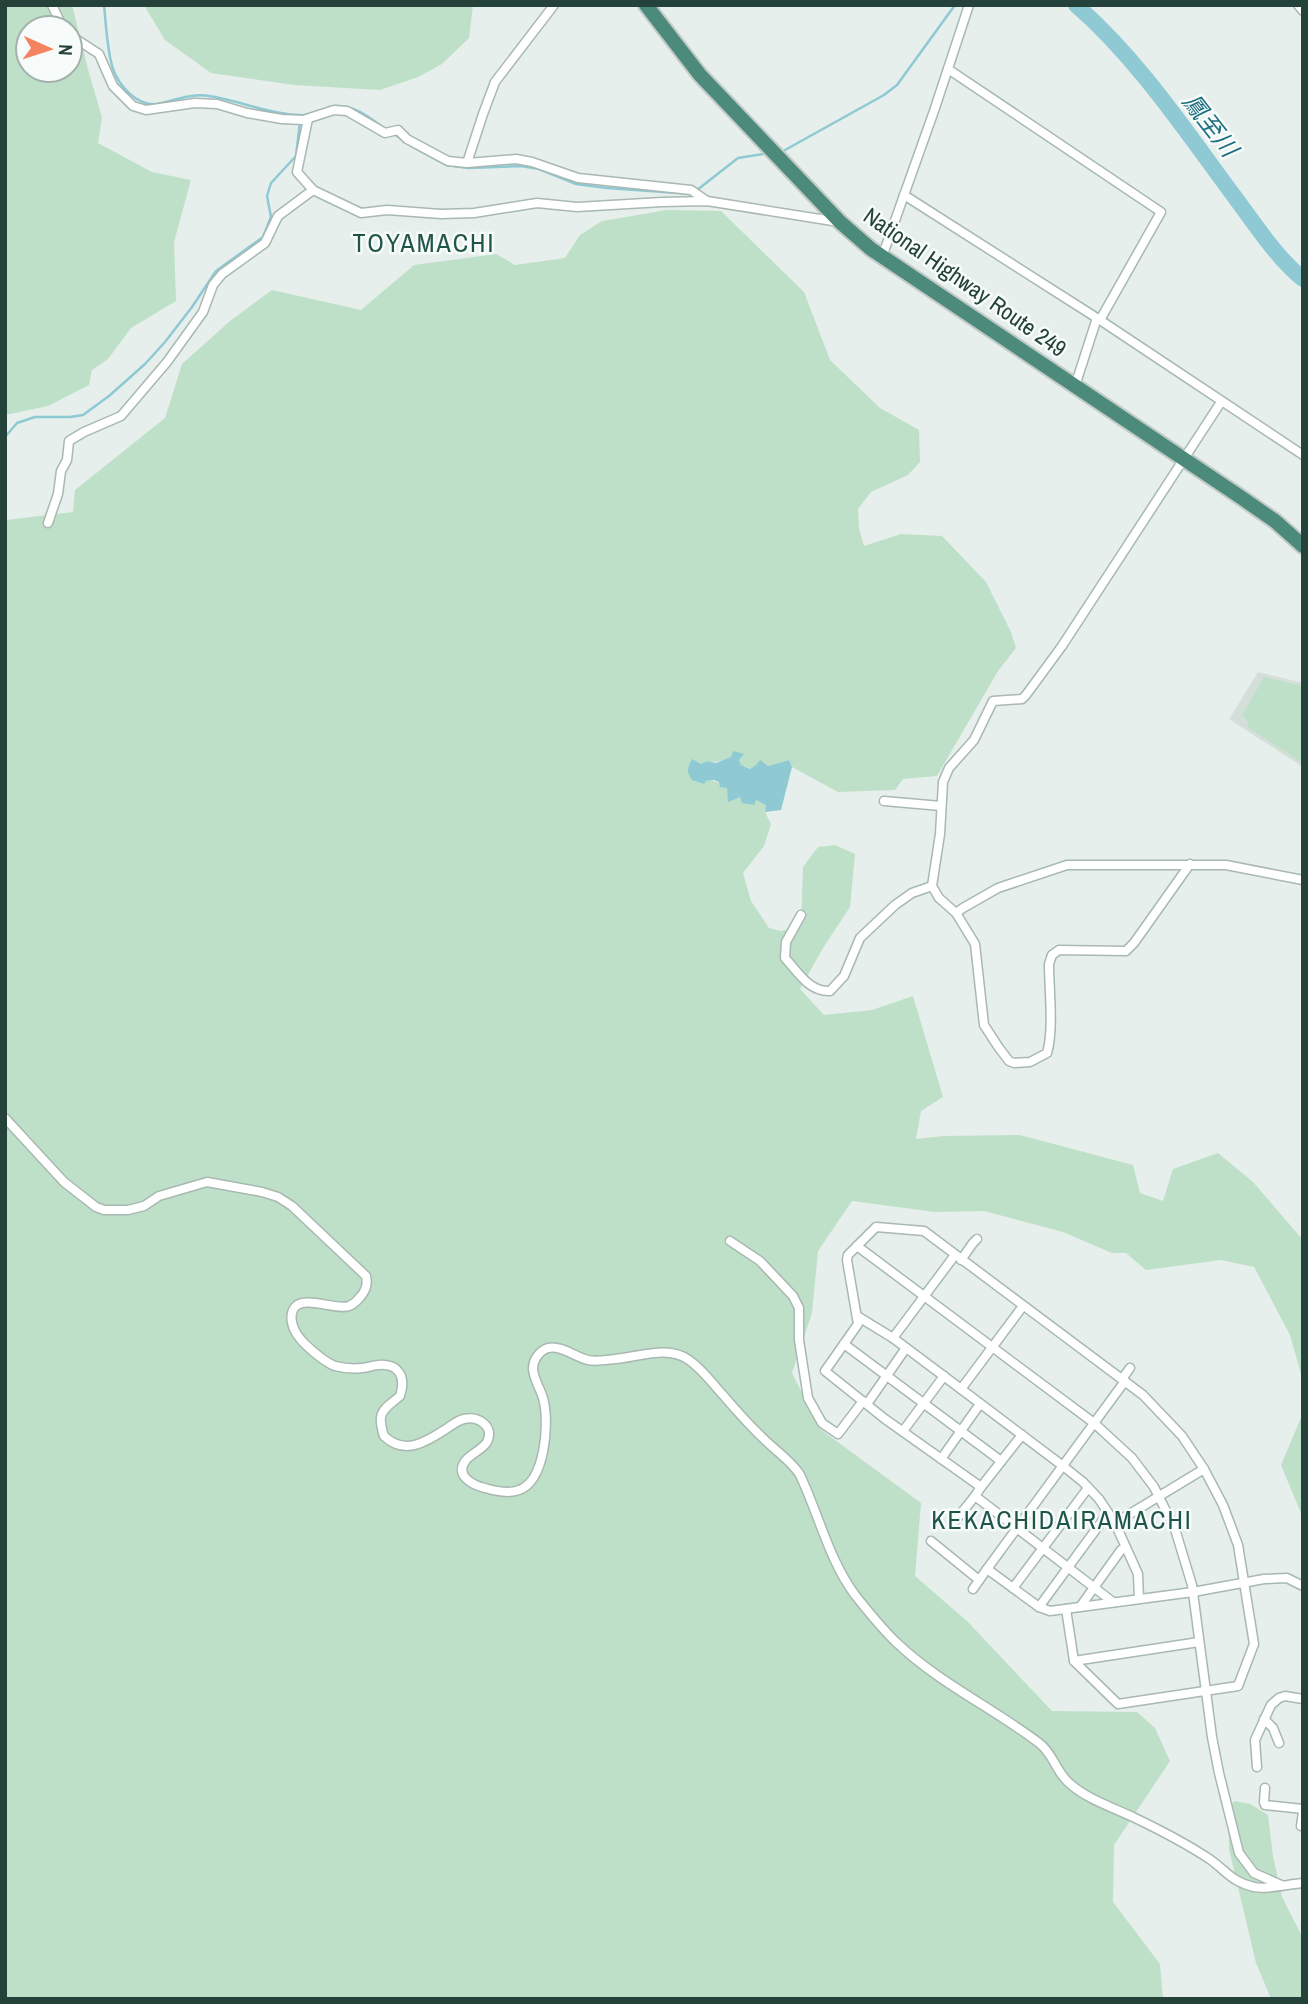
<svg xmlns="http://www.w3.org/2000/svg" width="1308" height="2004" viewBox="0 0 1308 2004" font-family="'Archivo Narrow','Noto Sans JP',sans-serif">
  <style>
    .built { fill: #d4dfda }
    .green { fill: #bfe0c8; fill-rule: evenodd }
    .water { fill: #8ec9d4 }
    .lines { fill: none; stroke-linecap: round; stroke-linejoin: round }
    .stream { stroke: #8ec9d4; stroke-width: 2.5 }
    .river { stroke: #8ec9d4; stroke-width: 16 }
    .minor-casing { stroke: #a8b8b2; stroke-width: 11 }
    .trunk-casing { stroke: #c2cac8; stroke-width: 18 }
    .minor { stroke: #fff; stroke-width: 8 }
    .trunk { stroke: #4c8a7c; stroke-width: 14 }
    .labels { text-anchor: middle; stroke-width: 5; stroke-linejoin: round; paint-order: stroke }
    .street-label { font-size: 23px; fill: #24423a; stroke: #f7fbf9 }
    .water-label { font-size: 24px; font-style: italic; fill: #1c6f80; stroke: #f7fbf9 }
    .quarter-label { font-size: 26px; letter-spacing: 2px; fill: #1f5548; stroke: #f7fbf9 }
  </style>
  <rect width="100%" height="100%" fill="#e6efeb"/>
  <polygon class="built" points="1258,672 1303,683 1303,767 1229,719"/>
  <g class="green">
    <path d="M5 5H72L89 73 102 117 98 143 152 172 191 180 174 242 176 301 131 328 108 359 92 370 89 385 48 406 5 415ZM28 28H70V70H28Z"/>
    <polygon points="144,5 473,5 469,38 442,64 418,77 380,90 294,85 211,73 165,40"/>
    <path d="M667 210 721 211 804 292 830 360 880 408 919 430 920 462 908 475 871 492 858 509 859 528 864 546 901 534 942 536 986 582 1011 632 1016 648 998 671 937 776 903 779 895 790 838 792 792 767 789 760 768 766 756 765 751 769 741 765 739 760 744 754C731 757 720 764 707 761L701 764 692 760 706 781C715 780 719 782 727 788L728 796 756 800 767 805 765 812 771 824 764 846 743 873 751 901 769 928 781 931 801 927 803 867 818 847 835 845 855 854 850 907 823 948 800 989 824 1015 872 1010 913 996 943 1097 921 1111 916 1139 943 1136 1020 1135 1133 1165 1140 1193 1163 1201 1173 1169 1218 1153 1253 1182 1303 1240V1381L1290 1335 1254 1267 1221 1260 1146 1270 1126 1253H1112L1063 1232 984 1211 935 1212 852 1201 818 1251 812 1313 792 1373 820 1429 921 1503 915 1576 967 1621 1052 1711 1137 1712 1155 1728 1170 1761 1114 1845 1113 1902 1160 1964 1163 1999H5L6 520 73 512 75 490 165 418 182 364 230 321 272 290 361 310 414 265 496 254 515 265 565 258 580 235 602 221Z"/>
    <polygon points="1264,677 1303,686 1303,763 1247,727 1249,722 1242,715"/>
    <polygon points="1303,1413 1303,1518 1281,1465"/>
    <polygon points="1235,1801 1250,1804 1268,1815 1273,1856 1282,1897 1303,1938 1303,1999 1271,1999 1256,1963 1229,1849 1228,1806"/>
  </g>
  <path class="water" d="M733 751 744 754 739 760 741 765 750 769 756 765 760 760 768 766 789 760 792 767 781 810 765 812 766 805 756 800 754 805 742 803 740 797 728 802 727 788 720 787 719 782 714 780 706 781 704 784 692 780C686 771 687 769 692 759L701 764 707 761 716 763 731 757Z"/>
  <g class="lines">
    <g class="stream">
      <path d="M104 5C106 24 107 51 113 69 119 86 137 106 156 104 173 101 191 93 209 96 243 101 274 117 309 115"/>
      <path d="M335 106C355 105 370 118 385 129"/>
      <polyline points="394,134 406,142"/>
      <polyline points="411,146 446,165 468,168 521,166 539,169 576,184 607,188 692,194 738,158 763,154"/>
      <polyline points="785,150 884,95 897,85 955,5"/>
      <polyline points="5,437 17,423 35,417 70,417 83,415 109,396 145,364 165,342 192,307 216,271 263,237 271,217 267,196 271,183 296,156 300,122"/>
    </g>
    <path class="river" d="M1076 5C1138 59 1185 130 1234 196 1255 224 1276 257 1303 279"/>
    <defs>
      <g id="minor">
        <polyline points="52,5 63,28"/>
        <polyline points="1298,5 1303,11"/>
        <polyline points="70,35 99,54 113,86 133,106 146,110 195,103 217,104 247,113 282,119 303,120 334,110 347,111 385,133 398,130 407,139 448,161 467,163 516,159 532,162 578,178 691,190 707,201"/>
        <polyline points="948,69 1161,212 1100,320"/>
        <polyline points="308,119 297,172 313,190 361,213 387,210 441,214 474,213 537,203 577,207 662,202 707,201 839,222"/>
        <polyline points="467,163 483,114 495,82 554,5"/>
        <polyline points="904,195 1100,320 1303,455"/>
        <polyline points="882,257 934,111 969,5"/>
        <polyline points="1075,386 1097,318"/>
        <polyline points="48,523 58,494 61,471 67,460 69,441 84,432 121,416 167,362 203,312 213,285 222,274 265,243 278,216 313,190"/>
        <polyline points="884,801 941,806"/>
        <path d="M1190 864 1134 943 1126 951 1059 950 1052 955 1049 964C1049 989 1054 1030 1047 1053L1030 1062 1014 1063 1009 1061 999 1048 984 1025 975 944 956 913 939 898 932 886 940 834 943 782 949 768 974 740 993 701 1022 699 1026 695 1062 646 1221 402"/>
        <polyline points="956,913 963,908 998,888 1067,865 1226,865 1303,880"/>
        <path d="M801 915 786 942 785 958C798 972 809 992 830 991L844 976 860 938 895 905 912 893 932 886"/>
        <path d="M5 1118 64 1182 96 1207 104 1210H128L144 1206 159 1196 207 1182 262 1192 278 1197 292 1206 366 1276C368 1284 366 1290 361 1296 358 1300 354 1304 349 1306 335 1311 301 1293 293 1310 290 1317 292 1325 295 1331 300 1342 324 1362 335 1366 343 1368 354 1369 362 1368 368 1368 373 1365 378 1365 400 1363 406 1378 400 1396 383 1410 376 1412 384 1436 405 1456 426 1442 446 1429 452 1425 458 1420 464 1419 478 1416 495 1426 487 1442 482 1450 472 1453 466 1460 454 1475 472 1485 485 1488 495 1491 509 1494 519 1490 545 1481 549 1425 544 1402 542 1391 534 1381 533 1369 533 1360 539 1351 548 1348 561 1345 575 1357 588 1360 596 1362 606 1360 615 1359 639 1357 668 1345 689 1360 703 1370 712 1383 723 1395 740 1415 756 1433 776 1450 784 1457 795 1466 800 1475 819 1515 829 1560 855 1595 868 1611 882 1629 897 1643 939 1683 993 1708 1039 1743 1052 1752 1056 1771 1068 1782 1086 1799 1112 1807 1135 1818 1160 1830 1185 1843 1208 1858 1226 1870 1231 1882 1254 1887 1267 1890 1289 1884 1303 1883"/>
        <polyline points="730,1241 760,1261 793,1296 799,1308 799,1340 808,1398 822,1423 838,1434 863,1401"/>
        <polyline points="857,1246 1094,1423 1132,1458 1154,1487 1175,1529 1192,1585 1212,1737 1219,1773 1239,1853 1254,1873 1281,1885"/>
        <polyline points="961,1260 973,1243 977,1239"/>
        <polyline points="857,1316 893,1338 955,1255"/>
        <polyline points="893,1338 961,1389 1023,1306"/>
        <polyline points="844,1344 1001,1461"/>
        <polyline points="1122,1379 1130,1368"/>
        <polyline points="1125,1381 987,1569 1039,1607 1050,1611 1193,1592 1264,1579 1287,1578 1303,1586"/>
        <polyline points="961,1389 1063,1466 1083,1482 1099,1499 1115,1523 1138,1574 1139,1599"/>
        <polyline points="867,1404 906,1348"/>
        <polyline points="903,1431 944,1376"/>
        <polyline points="941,1459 980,1404"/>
        <polyline points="981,1487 1022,1435"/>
        <polyline points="955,1521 975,1496"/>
        <polyline points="1115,1523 1204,1469"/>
        <polyline points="931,1541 979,1580"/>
        <polyline points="1013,1588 1088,1488"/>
        <polyline points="973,1589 987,1569"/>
        <polyline points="1039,1607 1108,1513"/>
        <polyline points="1080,1607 1121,1550 1126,1548"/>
        <polyline points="1066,1609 1074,1661 1118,1704 1238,1686 1254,1644 1238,1545 1223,1505 1204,1469 1182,1436 1143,1395 924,1231 876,1227 848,1255 847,1260 858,1324 825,1371 885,1419 981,1487 975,1496 1113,1602"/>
        <polyline points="1074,1661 1199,1642"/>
        <polyline points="1264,1719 1273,1728 1279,1743"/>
        <polyline points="1257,1767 1255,1740 1271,1705 1279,1698 1285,1696 1303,1699"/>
        <polyline points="1265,1788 1264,1802 1265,1805 1303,1809"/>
        <polyline points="1301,1826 1303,1812"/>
      </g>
      <polyline id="trunk" points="646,5 700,75 840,222 871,249 1239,496 1275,521 1303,546"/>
    </defs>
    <use href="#minor" class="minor-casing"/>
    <use href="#trunk" class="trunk-casing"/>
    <use href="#minor" class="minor"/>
    <use href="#trunk" class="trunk"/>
  </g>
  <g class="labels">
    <g class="street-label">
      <text transform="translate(965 282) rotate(35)" y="8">National Highway Route 249</text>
    </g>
    <g class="water-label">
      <text transform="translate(1210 125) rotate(52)" y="8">鳳至川</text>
    </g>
    <g class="quarter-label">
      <text x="424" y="252">TOYAMACHI</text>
      <text x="1062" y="1529">KEKACHIDAIRAMACHI</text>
    </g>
  </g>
  <rect width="1308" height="2004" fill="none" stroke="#24423a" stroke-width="14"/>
  <g transform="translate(49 49) rotate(93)"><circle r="33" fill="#f7fbf9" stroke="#a3b1ad" stroke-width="2"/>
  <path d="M0-5L12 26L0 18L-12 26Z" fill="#f4845f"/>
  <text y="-10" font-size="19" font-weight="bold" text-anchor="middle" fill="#24423a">N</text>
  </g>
</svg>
